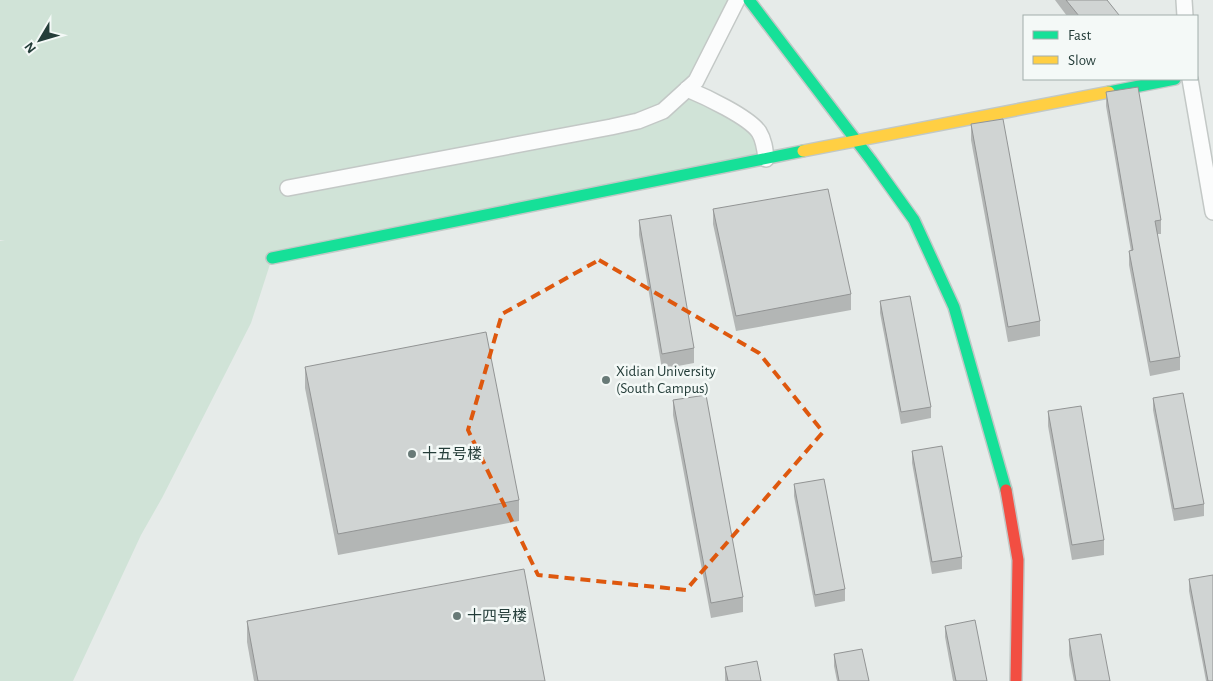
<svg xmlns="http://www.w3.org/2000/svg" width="1213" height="681" viewBox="0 0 1213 681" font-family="'Alegreya Sans','Noto Sans SC',sans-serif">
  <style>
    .green { fill: #d0e3d7 }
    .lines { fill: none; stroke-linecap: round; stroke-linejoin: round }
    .street-casing { stroke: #c3c8c6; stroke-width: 18 }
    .fast-casing { stroke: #c1c8c6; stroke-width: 14 }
    .slow-casing { stroke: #c1c8c6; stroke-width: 14 }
    .jam-casing { stroke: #c1c8c6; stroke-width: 14 }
    .street { stroke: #fbfcfc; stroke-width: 15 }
    .fast { stroke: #16e098; stroke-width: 11 }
    .slow { stroke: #ffcf43; stroke-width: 11 }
    .jam { stroke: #f24e42; stroke-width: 11 }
    .wall { fill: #b3b6b5 }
    .building { fill: #d0d4d3; stroke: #929494 }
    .marked { fill: none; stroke: #de580e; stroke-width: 4; stroke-dasharray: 10 6; stroke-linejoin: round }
    .poi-dot { fill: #687a77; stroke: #f4f9f7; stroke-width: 2 }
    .labels { text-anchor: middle; stroke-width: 5; stroke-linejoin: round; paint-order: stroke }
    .poi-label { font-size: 15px; fill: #243d39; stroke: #f4f9f7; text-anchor: start }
  </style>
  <rect width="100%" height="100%" fill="#e6ebe9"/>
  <polygon class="green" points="0,0 737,0 688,89 743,119 766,159 272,258 251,323 162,498 141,535 73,681 0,681 0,241 5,240 0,240"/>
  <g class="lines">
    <defs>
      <g id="street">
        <polyline points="1184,0 1185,16"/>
        <polyline points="1190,79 1213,212"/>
        <path d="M687 89C704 96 749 117 759 132 764 140 765 149 766 159"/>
        <polyline points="288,188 611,127 638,121 663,111 696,81 737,0"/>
      </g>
      <g id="fast">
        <polyline points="749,0 871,160 914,220 954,307 1006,490"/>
        <polyline points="1109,92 1175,79"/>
        <polyline points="272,258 803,151"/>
      </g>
      <polyline id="slow" points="803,151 1109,92"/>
      <polyline id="jam" points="1006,490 1018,560 1016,681"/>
    </defs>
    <use href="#street" class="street-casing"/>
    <use href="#fast" class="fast-casing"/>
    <use href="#slow" class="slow-casing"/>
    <use href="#jam" class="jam-casing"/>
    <use href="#street" class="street"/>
    <use href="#fast" class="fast"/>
    <use href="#slow" class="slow"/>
    <use href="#jam" class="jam"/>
  </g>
  <g class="wall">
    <polygon points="1055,0 1107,0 1119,16 1067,16"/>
    <polygon points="1106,92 1161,220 1161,234 1157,234 1180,357 1180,370 1150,376 1129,265 1129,251 1131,251 1106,106"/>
    <polygon points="971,124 1040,321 1040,336 1008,342 971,140"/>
    <polygon points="713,209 851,294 851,310 736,331 713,224"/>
    <polygon points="639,220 694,348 694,363 662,369 639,235"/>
    <polygon points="880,301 931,407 931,418 901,424 880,313"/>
    <polygon points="305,367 519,500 519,521 338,555 305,388"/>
    <polygon points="1153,398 1204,504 1204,516 1174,521 1153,410"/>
    <polygon points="673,400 743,597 743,612 711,618 673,415"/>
    <polygon points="1048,411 1104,540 1104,555 1072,560 1048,426"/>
    <polygon points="912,451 962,557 962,569 932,574 912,463"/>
    <polygon points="794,484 845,589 845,601 815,607 794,496"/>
    <polygon points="1189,579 1213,681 1206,681 1189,591"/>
    <polygon points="247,621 545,681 254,681 247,642"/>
    <polygon points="945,626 987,681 953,681 945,637"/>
    <polygon points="1069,639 1110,681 1074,681 1069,655"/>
    <polygon points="834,654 869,681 837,681 834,666"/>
    <polygon points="725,667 761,681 725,681"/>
  </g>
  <g class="building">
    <polygon points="1066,0 1107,0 1119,15 1117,16 1079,16"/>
    <polygon points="1138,87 1161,220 1155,221 1180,357 1150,362 1129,251 1133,250 1106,92"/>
    <polygon points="1003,119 1040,321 1008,327 971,124"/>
    <polygon points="828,189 851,294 736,316 713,209"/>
    <polygon points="671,215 694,348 662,354 639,220"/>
    <polygon points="910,296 931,407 901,412 880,301"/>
    <polygon points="486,332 519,500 338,534 305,367"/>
    <polygon points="1183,393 1204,504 1174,509 1153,398"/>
    <polygon points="706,395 743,597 711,603 673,400"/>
    <polygon points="1081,406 1104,540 1072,545 1048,411"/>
    <polygon points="942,446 962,557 932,562 912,451"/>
    <polygon points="824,479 845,589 815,595 794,484"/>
    <polygon points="524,569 545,681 258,681 247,621"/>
    <polygon points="1213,575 1213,681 1208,681 1189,579"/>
    <polygon points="975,620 987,681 956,681 945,626"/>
    <polygon points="1101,634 1110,681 1076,681 1069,639"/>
    <polygon points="862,649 869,681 839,681 834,654"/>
    <polygon points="757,661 761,681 728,681 725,667"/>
  </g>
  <path class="marked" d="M599 260 759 353 823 432 686 590 538 575 468 430 502 314Z"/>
  <g class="poi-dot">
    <circle cx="606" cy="380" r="5"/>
    <circle cx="412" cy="454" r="5"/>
    <circle cx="457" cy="616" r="5"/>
  </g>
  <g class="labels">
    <g class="poi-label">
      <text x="616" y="376">Xidian University<tspan x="616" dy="17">(South Campus)</tspan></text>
      <text x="422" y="459">十五号楼</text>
      <text x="467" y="621">十四号楼</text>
    </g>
  </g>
  <rect x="1023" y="15" width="175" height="65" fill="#f4f9f7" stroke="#a1aeab"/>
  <rect x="1033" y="31" width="25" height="8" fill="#16e098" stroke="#a1aeab"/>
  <text x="1068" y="40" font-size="15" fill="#243d39">Fast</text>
  <rect x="1033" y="56" width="25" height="8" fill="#ffcf43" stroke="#a1aeab"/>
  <text x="1068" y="65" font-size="15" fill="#243d39">Slow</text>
  <g transform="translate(40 40) rotate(232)" stroke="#f4f9f7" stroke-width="4" paint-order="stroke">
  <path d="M0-4L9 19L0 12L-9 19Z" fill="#243d39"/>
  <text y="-8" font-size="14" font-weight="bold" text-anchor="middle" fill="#243d39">N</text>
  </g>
</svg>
